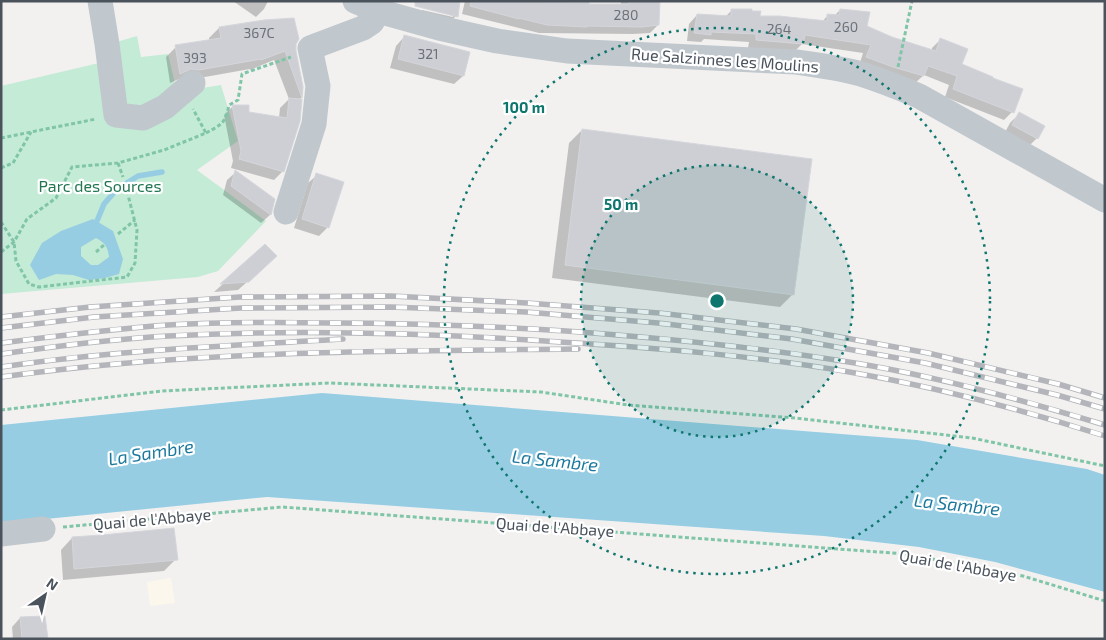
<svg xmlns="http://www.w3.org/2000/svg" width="1106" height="640" viewBox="0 0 1106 640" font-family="'Exo 2',sans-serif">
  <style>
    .commercial { fill: #fbf7ec }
    .green { fill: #c4ebd6 }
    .water { fill: #96cde3; fill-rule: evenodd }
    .shadow { fill: #0003 }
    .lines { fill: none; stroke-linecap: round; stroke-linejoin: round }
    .stream { stroke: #96cde3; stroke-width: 5.5 }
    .building { fill: #cecfd4; stroke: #d5d6db }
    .path { stroke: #80c5a8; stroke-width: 3; stroke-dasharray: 4 2.5; stroke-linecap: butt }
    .minor { stroke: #c0c7cd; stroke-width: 25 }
    .rail-casing { stroke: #b3b5ba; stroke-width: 5.5 }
    .rail { stroke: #fff; stroke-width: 4; stroke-dasharray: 11; stroke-linecap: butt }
    .ring { fill: none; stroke: #0f766e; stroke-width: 2.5; stroke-dasharray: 2.5 5 }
    .labels { text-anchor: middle; stroke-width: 4.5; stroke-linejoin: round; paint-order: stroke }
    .number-label { font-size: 14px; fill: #6b717a }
    .street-label { font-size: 16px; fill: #4a525c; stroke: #fff }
    .park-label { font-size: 16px; fill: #227652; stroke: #fff }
    .water-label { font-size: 18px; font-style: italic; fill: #1c799d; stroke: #fff }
    .centre { fill: #0f766e; stroke: #fff; stroke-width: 2.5 }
    .ring-label { font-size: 15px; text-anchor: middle; font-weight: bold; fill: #0f766e; stroke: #fff; stroke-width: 4.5; stroke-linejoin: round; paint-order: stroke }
  </style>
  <rect width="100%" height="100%" fill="#f2f1f0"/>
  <polygon class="commercial" points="171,578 175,603 150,606 147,582"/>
  <polygon class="green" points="137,36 141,57 168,54 177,92 221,85 238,141 197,170 266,221 218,271 198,277 1,294 1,86 116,59 113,43"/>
  <g class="water">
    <path d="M93 219 113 231 123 259 119 274 105 278 89 280 73 275 56 274 39 280 30 265 42 243 61 231ZM96 238C105 243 108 247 109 257L98 265H91L81 256V247Z"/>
    <polygon points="322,393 917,440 1087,469 1105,475 1105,592 995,562 919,547 824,536 267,497 36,520 1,522 1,425"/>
  </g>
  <g class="shadow">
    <polygon points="233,1 268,1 264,9 256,17"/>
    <polygon points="465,1 535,1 535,3 587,5 621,5 621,1 658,1 658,25 650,33 633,34 539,33 462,14"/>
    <polygon points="422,10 453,17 453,15 456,16 449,23 421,17"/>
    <polygon points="732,10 759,17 822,22 828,15 834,16 840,10 865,27 892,38 931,51 932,48 940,40 961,65 1012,112 1004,120 945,97 949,85 924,75 915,83 859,66 863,53 802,44 794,52 748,48 749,42 704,39 701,42 687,41 689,24 697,15 725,17"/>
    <polygon points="264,21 295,43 295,51 302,87 301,98 299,100 299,121 282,172 274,180 231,168 233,161 224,115 233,106 248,113 279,118 280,108 289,99 274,60 250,70 250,69 188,80 179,79 170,83 166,57 176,47 209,41 209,38 219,28"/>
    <polygon points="404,37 463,76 454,84 390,68 396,46"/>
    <polygon points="1019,114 1037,138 1028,147 1004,134 1010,123"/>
    <polygon points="582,130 793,294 780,307 552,278 569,143"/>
    <polygon points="236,172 274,200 270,215 261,223 223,195 227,180"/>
    <polygon points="317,175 328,227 319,236 294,228 308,183"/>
    <polygon points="265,246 266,265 238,290 214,292"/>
    <polygon points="72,538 176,559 164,571 63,580 61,550"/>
    <polygon points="20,618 46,639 13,639 12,627"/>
  </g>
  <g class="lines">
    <polyline class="stream" points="97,221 104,204 117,189 138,176 162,172"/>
  </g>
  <g class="building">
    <polygon points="415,1 460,1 458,17 415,6"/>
    <polygon points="471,1 571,2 589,2 589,4 629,4 629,1 660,1 659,25 642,27 587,26 587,27 547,25 519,18 519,19 470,6"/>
    <polygon points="731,9 752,9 752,11 761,11 760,16 779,16 827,21 827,14 839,15 840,9 870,12 867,26 892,37 936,51 940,38 968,49 962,64 993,77 993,78 1023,89 1014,113 953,89 957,76 928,66 924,76 893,67 866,57 871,45 805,35 803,44 756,40 756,34 711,32 711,35 694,33 697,14 731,16"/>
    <polygon points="294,18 299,39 296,44 296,51 303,87 302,98 285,51 261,60 261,59 199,70 191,69 180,74 175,45 221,38 219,27 264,20"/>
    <polygon points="404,35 470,52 464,76 398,59"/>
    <polygon points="289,98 302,99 300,121 284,172 239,159 241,151 232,105 249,105 249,112 287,118"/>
    <polygon points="1019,112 1045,126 1038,139 1012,125"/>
    <polygon points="582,129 812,159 794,295 565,265"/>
    <polygon points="235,170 275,199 271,215 231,186"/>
    <polygon points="316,173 344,182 329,228 302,219"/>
    <polygon points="265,244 277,256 249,282 220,284"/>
    <polygon points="174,528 178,560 74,569 72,537 102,535"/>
    <polygon points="45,616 48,639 22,639 20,617"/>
  </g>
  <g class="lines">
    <g class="path">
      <polyline points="898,67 912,1"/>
      <path d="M206 133C222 124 225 124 229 105L238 100 242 74 291 57"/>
      <polyline points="1,138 96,119"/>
      <polyline points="118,163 123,177"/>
      <polyline points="1,168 13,163 31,132"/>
      <polyline points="1,222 14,242 16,261 29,284 39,287 127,277 135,263 137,230 128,195"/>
      <polyline points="118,234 135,220"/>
      <polyline points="1,252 14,242 27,219 56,198 72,167 118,163 164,150 206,133 193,109"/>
      <polyline points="96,252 104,245"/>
      <polyline points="1,410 162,391 329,383 541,392 628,405 795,418 972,438 1105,466"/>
      <polyline points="63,527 282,507 905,554 1023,576 1105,601"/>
    </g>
    <g class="minor">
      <polyline points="100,1 107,44 116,115 143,118 165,107 193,83"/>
      <path d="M355 1 378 11 439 28 497 41 567 51 796 62C818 65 840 68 861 74 880 80 900 88 919 96L1105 200"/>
      <polyline points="286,212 314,124 318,86 310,48 363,28 372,22 378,11"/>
      <polyline points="1,534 43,529"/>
    </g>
    <defs>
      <g id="rail">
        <polyline points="1,317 90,307 240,297 391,296 527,303 659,313 796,329 928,353 1058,384 1105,398"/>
        <polyline points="1,328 94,317 241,308 391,307 526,312 658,323 792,339 925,363 1057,395 1105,409"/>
        <path d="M1 343C57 336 112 329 168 325 222 322 276 322 331 323 409 323 487 326 566 331 662 338 759 347 855 363 940 377 1023 400 1105 425"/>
        <path d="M1 354C57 346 112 339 168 336 299 329 430 333 560 342 659 348 758 356 855 373 940 388 1023 410 1105 436"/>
        <path d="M1 367C114 350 229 346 343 339"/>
        <path d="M1 377C192 350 385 351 578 349"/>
      </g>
    </defs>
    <use href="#rail" class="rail-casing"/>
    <use href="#rail" class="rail"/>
  </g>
  <circle cx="717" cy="301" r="136" fill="#0f766e" fill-opacity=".12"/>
  <g class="ring">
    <circle cx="717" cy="301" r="136"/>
    <circle cx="717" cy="301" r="273"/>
  </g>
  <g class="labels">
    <g class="number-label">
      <text x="626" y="20">280</text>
      <text x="846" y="32">260</text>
      <text x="779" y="34">264</text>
      <text x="259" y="38">367C</text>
      <text x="428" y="59">321</text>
      <text x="195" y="63">393</text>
    </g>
    <g class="street-label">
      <text transform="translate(725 60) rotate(4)" y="6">Rue Salzinnes les Moulins</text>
      <text transform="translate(152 519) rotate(-5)" y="6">Quai de l'Abbaye</text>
      <text transform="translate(555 527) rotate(4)" y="6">Quai de l'Abbaye</text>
      <text transform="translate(958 565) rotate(10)" y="6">Quai de l'Abbaye</text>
    </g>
    <g class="park-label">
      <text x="100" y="192">Parc des Sources</text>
    </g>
    <g class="water-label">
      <text transform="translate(151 453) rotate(-9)" y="6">La Sambre</text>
      <text transform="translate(555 461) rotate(6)" y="6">La Sambre</text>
      <text transform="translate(957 505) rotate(6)" y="6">La Sambre</text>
    </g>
  </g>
  <circle cx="717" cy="301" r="8" class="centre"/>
  <g class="ring-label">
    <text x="524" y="113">100 m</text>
    <text x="621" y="210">50 m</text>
  </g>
  <rect width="1106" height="640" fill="none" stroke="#4a525c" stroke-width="5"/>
  <g transform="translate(45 595) rotate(34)" stroke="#ffffff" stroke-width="4" paint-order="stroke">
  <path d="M0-4L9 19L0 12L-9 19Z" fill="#4a525c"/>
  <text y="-8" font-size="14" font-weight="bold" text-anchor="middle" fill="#4a525c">N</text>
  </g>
</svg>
